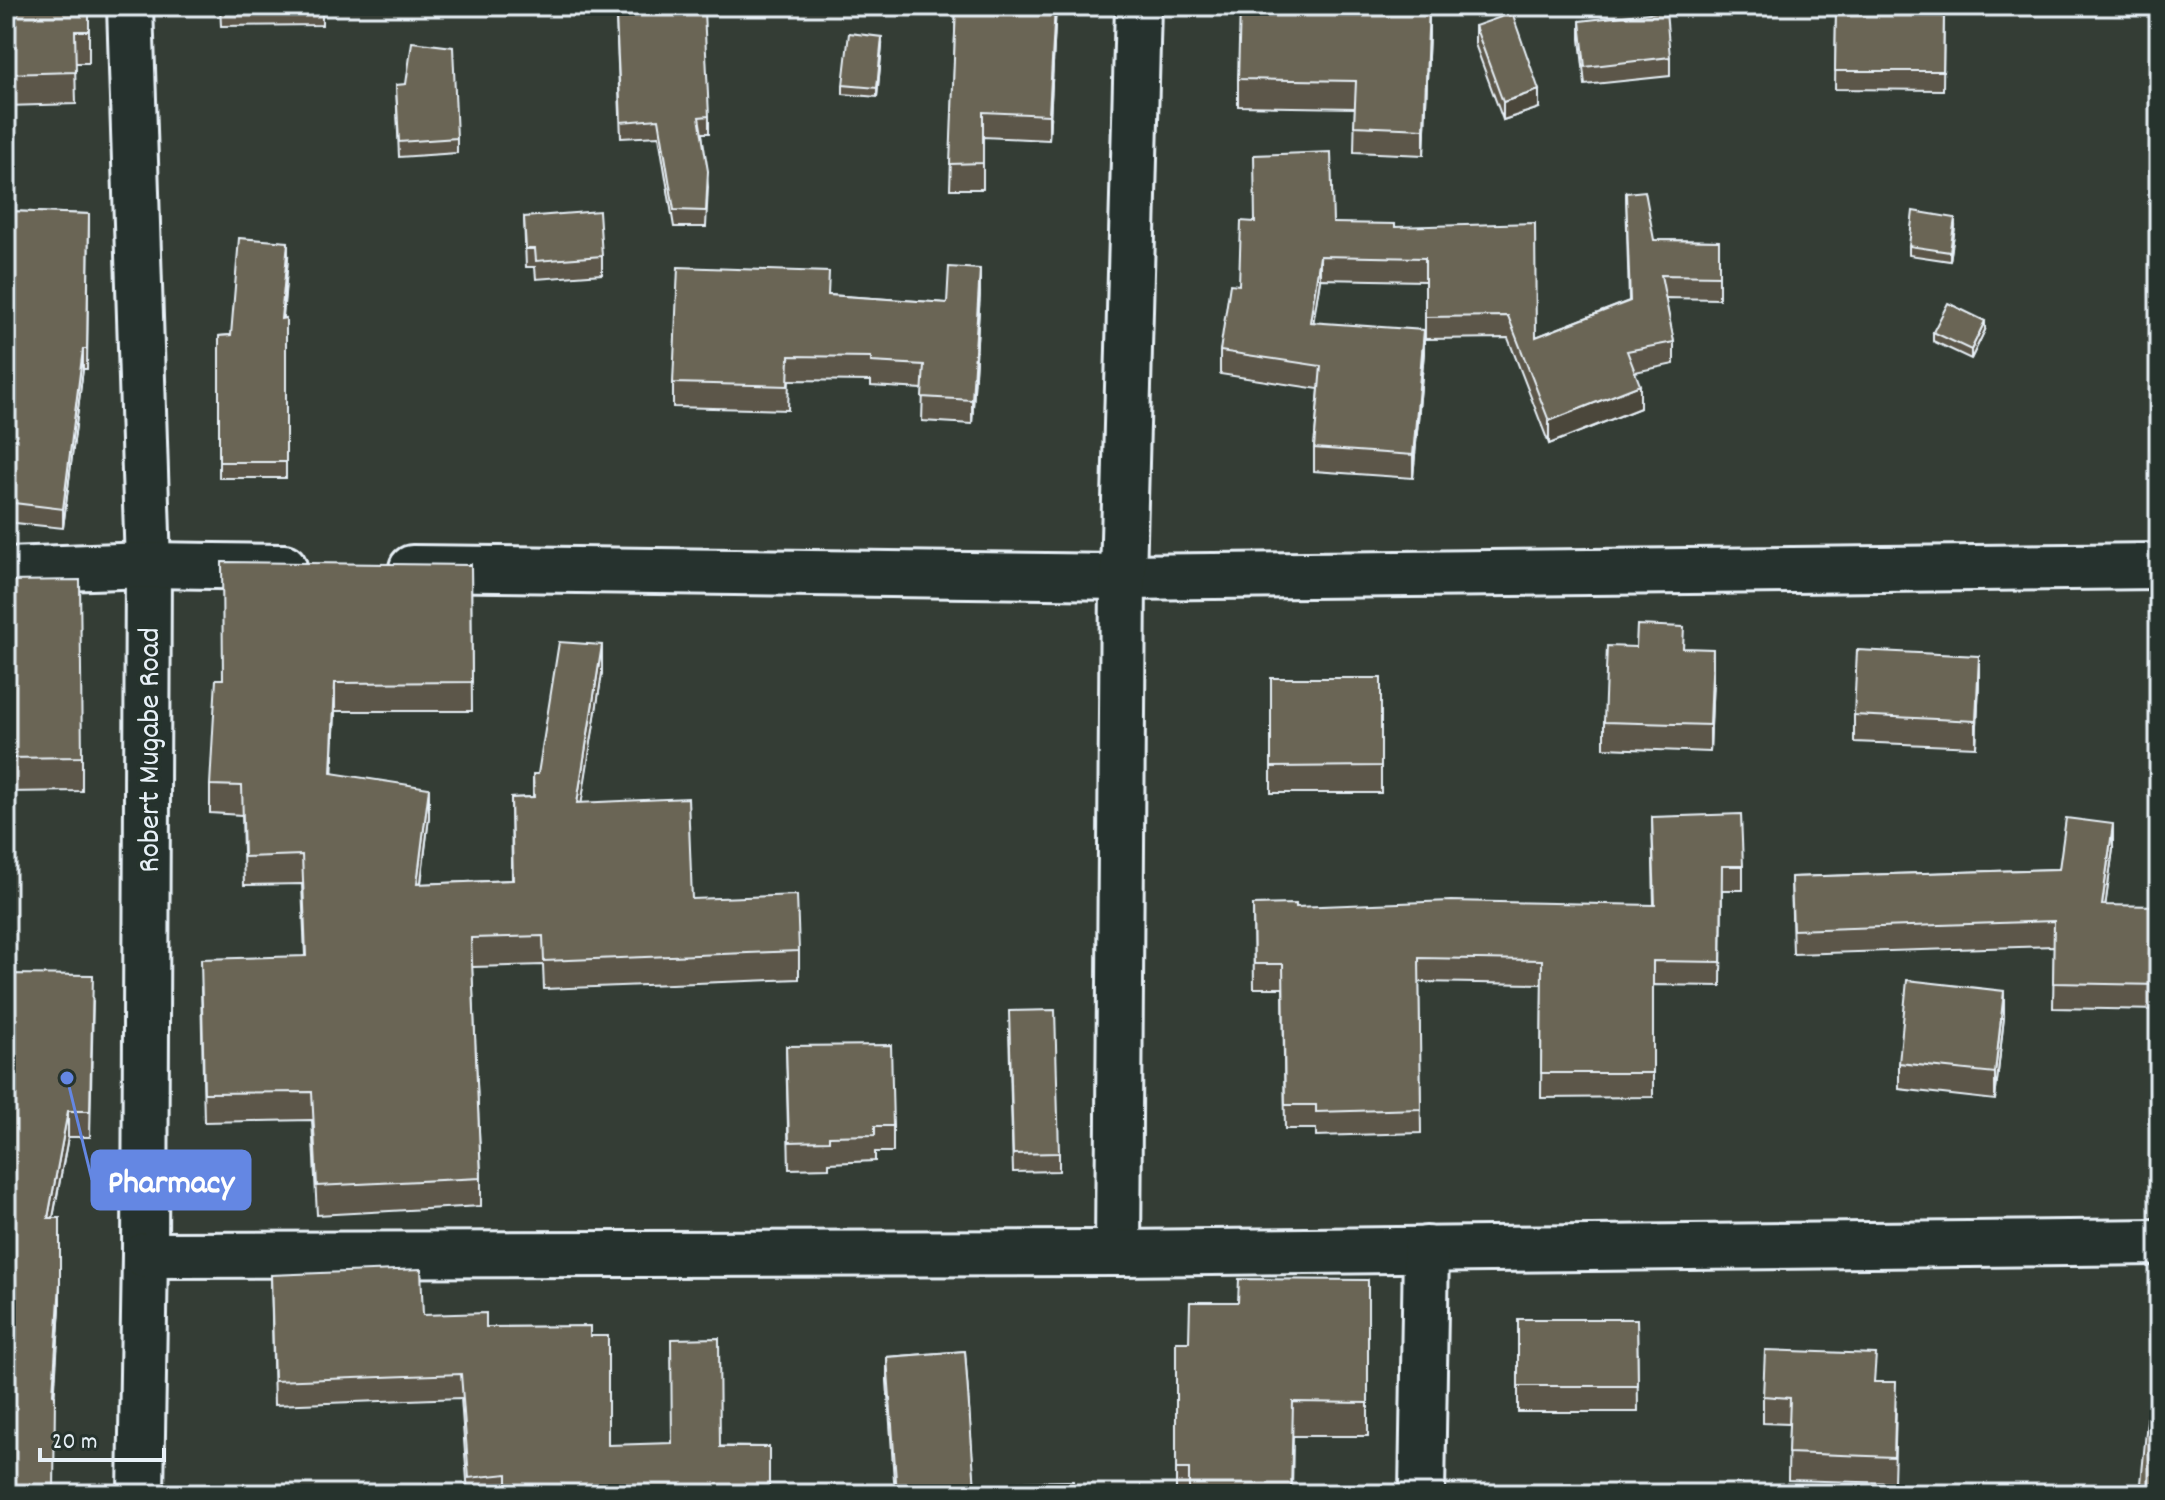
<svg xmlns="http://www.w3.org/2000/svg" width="2165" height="1500" viewBox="0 0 2165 1500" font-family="Dekko,sans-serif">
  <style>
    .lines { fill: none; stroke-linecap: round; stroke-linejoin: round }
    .minor-casing { stroke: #e8f1f8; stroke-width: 50 }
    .minor { stroke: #26332d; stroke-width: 44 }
    .wall { fill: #5c5748; stroke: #e8f1f8; stroke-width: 2 }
    .shaded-wall { fill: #4b473b; stroke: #e8f1f8; stroke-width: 2 }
    .building { fill: #6b6554; stroke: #e8f1f8; stroke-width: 2 }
    .labels { text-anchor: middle; stroke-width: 8; stroke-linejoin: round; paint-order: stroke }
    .street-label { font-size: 32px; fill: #e8f1f8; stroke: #26332d }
    .leader { fill: none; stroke: #6487e3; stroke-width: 3 }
    .callout-dot { fill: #6487e3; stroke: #26332d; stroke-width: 3 }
    .callout { fill: #6487e3; stroke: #6487e3; stroke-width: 3 }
    .callout-label { font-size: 34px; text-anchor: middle; font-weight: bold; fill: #fff }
  </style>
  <rect width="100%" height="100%" fill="#343d35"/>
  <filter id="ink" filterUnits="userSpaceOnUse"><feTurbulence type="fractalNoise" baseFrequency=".0125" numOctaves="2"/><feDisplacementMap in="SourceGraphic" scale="16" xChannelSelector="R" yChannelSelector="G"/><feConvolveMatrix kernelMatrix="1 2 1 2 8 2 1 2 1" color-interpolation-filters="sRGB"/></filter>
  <g filter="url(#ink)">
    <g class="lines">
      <defs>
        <g id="minor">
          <polyline points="130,6 148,565 145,1255 141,1494"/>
          <polyline points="412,568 1123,577 2159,566"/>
          <polyline points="6,570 148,565 284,567"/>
          <polyline points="1118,1253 1123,577 1138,6"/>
          <polyline points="145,1255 1118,1253 2159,1242"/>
          <polyline points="1422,1494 1426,1249"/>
        </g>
      </defs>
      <use href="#minor" class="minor-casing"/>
      <use href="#minor" class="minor"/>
    </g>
    <g class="wall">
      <polygon points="6,6 89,6 89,63 75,63 76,104 6,106"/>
      <polygon points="220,6 322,6 322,25 221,26"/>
      <polygon points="956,6 1056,6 1049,140 983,137 983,189 950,189"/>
      <polygon points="1836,12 1944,12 1943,90 1835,89"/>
      <polygon points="616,16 709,116 709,133 702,133 708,187 706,227 674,227 659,136 621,138"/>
      <polygon points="1580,21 1670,57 1670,76 1585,85 1580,39"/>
      <polygon points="1475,26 1539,108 1503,120 1475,44"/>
      <polygon points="1429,32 1424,155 1354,152 1355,108 1238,106 1238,79"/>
      <polygon points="882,46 877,97 843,94 843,85"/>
      <polygon points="396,85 457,138 457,153 399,157"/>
      <polygon points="1626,193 1654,240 1719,241 1719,299 1665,298 1674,342 1674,364 1635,372 1640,408 1549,444 1508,338 1425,339 1425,281 1320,279 1313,322 1424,352 1413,478 1314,471 1314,448 1319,389 1220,374 1220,351 1239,285 1333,223 1395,227 1536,337 1629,301"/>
      <polygon points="6,211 89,214 87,369 83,369 63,528 6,522"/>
      <polygon points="524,217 602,256 602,274 536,279 535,267 526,267"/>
      <polygon points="1955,227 1950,261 1909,255 1909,246"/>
      <polygon points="288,258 283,318 286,318 286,478 219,478 219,336 231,335"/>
      <polygon points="980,293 972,424 922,421 923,389 871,386 871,381 789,380 788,410 673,407 673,383 829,295 947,303"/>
      <polygon points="1985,330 1971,359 1933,341 1933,332"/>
      <polygon points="2159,348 2159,450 2150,449 2150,431"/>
      <polygon points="471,565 472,711 335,711 332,773 429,817 421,884 512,880 511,798 533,797 533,774 538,774 602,673 581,802 692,899 799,951 799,979 544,989 543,965 472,967 481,1178 481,1206 317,1215 312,1120 204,1122 201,987 305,956 302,884 244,885 242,815 210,813 210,785"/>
      <polygon points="6,581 82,757 82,791 6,792"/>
      <polygon points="1636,647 1684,649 1713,676 1710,752 1604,748 1604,722"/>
      <rect x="1271" y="678" width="110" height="115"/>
      <polygon points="1979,682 1976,747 1854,742 1854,715"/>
      <polygon points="1652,817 1743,866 1743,890 1722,890 1721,986 1653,985 1653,1097 1541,1098 1542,984 1419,982 1421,1133 1316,1136 1316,1129 1285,1129 1283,988 1254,988 1253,905 1296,907 1654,905"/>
      <polygon points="2113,849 2105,906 2159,906 2159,1010 2053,1008 2054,946 1793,954 1791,877 2059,869"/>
      <polygon points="6,974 93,1001 90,1137 68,1137 53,1218 60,1307 54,1395 54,1494 6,1494"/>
      <polygon points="2004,1017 1995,1100 1899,1089 1899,1063"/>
      <polygon points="1009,1029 1059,1153 1059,1171 1013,1172"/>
      <polygon points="786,1046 893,1126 893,1152 875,1152 875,1161 829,1163 829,1168 789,1169"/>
      <polygon points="271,1275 423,1315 486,1327 590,1336 608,1445 769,1447 769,1494 468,1494 461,1398 274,1405"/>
      <polygon points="1368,1280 1368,1436 1293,1436 1292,1494 1176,1494 1176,1342 1189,1342"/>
      <polygon points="1518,1319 1637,1319 1638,1412 1518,1412"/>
      <polygon points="965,1351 975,1494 895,1494 887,1381 887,1357"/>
      <polygon points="1876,1382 1896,1408 1894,1483 1788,1480 1789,1424 1763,1423 1763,1396"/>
    </g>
    <g class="shaded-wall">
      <polygon points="1055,6 1056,6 1049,140 1049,115"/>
      <polygon points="1429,6 1429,32 1424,155 1424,129"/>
      <polygon points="882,37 882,46 877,97 877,88"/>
      <polygon points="1539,90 1539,108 1503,120 1503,102"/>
      <polygon points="1955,218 1955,227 1950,261 1950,252"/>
      <polygon points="288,242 288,258 281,334 281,319"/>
      <polygon points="1320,256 1320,279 1310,344 1310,322"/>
      <polygon points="980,269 980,293 972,424 972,400"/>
      <polygon points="1985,321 1985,330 1971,359 1971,350"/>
      <polygon points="1424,330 1424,352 1413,478 1413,455"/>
      <polygon points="83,349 83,369 63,528 63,509"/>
      <polygon points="1640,385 1640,408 1549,444 1549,421"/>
      <polygon points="602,645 602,673 577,831 577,803"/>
      <polygon points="1713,649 1713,676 1710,752 1710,725"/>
      <polygon points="1979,656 1979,682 1976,747 1976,721"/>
      <polygon points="335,683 335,711 331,802 331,773"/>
      <polygon points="429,788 429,817 417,913 417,884"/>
      <polygon points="2113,824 2113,849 2102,930 2102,905"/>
      <polygon points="2004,991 2004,1017 1995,1100 1995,1073"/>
      <polygon points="68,1111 68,1137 48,1244 48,1218"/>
      <polygon points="60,1218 60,1307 53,1420 53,1394"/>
    </g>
    <g class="building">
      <polygon points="6,6 89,6 89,31 75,31 76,72 6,74"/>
      <polygon points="221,6 322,6 322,8 221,10"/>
      <polygon points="956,6 1055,6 1049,115 983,112 983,163 950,164"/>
      <polygon points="1240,6 1429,6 1424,129 1354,126 1356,81 1238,79"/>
      <polygon points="704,11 709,116 699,117 708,171 706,211 674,210 659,119 621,122 616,16"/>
      <polygon points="1666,11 1670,57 1585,67 1580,21"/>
      <polygon points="1836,12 1944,12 1943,71 1835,71"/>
      <polygon points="1512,13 1539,90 1503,102 1475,26"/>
      <polygon points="849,33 882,37 877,88 843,85"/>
      <polygon points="412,42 453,47 457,138 399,142 396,85 406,84"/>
      <polygon points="1331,152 1333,223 1395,224 1395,227 1535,223 1536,337 1630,301 1626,193 1645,191 1654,240 1719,241 1719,276 1661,275 1674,342 1627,351 1640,385 1549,421 1508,316 1425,317 1425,258 1320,256 1310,322 1424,330 1413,455 1314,448 1321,366 1220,351 1230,284 1239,285 1241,221 1255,222 1254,155"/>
      <polygon points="6,211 89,214 87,349 83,349 63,509 6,502"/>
      <polygon points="599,211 602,256 536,261 535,249 526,249 524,217"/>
      <polygon points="1913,211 1955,218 1950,252 1909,246"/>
      <polygon points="239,238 288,242 281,319 286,318 286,462 219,462 219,336 231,335"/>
      <polygon points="678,267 829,272 828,295 947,303 949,267 980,269 972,400 922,397 924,365 871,362 871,357 789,356 788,386 673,383"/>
      <polygon points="1948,303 1985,321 1971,350 1933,332"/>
      <polygon points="2158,348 2159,348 2159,432 2150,431"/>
      <polygon points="222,562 471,565 472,682 335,683 331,773 429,788 417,884 513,880 511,798 534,797 533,774 538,774 559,642 602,645 577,803 688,798 692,899 797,895 799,951 544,961 543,936 471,938 481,1178 317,1186 312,1092 204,1093 201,959 306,956 302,855 244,857 242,786 210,785 216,679 223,679"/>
      <polygon points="80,580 82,757 6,758 6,581"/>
      <polygon points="1637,625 1684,627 1683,648 1713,649 1710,725 1604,722 1607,646 1636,647"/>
      <polygon points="1857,650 1979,656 1976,721 1854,715"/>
      <polygon points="1271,678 1381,678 1381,766 1271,767"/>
      <polygon points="1741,814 1743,866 1722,866 1721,962 1653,961 1653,1073 1541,1073 1542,960 1419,958 1421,1109 1316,1112 1316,1105 1285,1105 1283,964 1254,964 1253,905 1296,904 1296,907 1451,901 1655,905 1652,817"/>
      <polygon points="2066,818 2113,824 2102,905 2159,906 2159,985 2053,983 2054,921 1793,930 1791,877 2059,869"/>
      <polygon points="6,974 93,975 90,1111 68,1111 48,1218 60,1218 60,1282 53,1394 55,1395 54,1493 6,1493"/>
      <polygon points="1907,980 2004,991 1995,1073 1899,1063"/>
      <polygon points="1055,1010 1059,1153 1013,1154 1009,1011"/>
      <polygon points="891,1045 893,1126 875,1126 875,1135 829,1136 829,1141 789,1142 786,1046"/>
      <polygon points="421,1269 423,1315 486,1313 486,1327 590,1326 590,1336 608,1336 608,1445 672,1443 671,1339 719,1338 720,1447 769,1447 769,1489 711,1490 711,1494 507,1494 507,1474 469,1478 461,1374 274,1381 271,1275"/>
      <polygon points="1239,1279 1368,1280 1368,1403 1293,1402 1291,1494 1189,1494 1189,1469 1176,1469 1176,1342 1189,1342 1190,1302 1238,1302"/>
      <polygon points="1518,1319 1637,1319 1638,1386 1518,1386"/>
      <polygon points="1765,1350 1876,1354 1874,1382 1896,1382 1894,1457 1788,1453 1790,1398 1763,1396"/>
      <polygon points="965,1351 975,1489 940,1491 940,1494 897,1494 887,1357"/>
      <polygon points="2153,1358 2159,1358 2159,1494 2140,1494"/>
      <polygon points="1073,1481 1074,1494 1018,1494 1017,1482"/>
      <polygon points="436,1487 436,1494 272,1494"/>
    </g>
  </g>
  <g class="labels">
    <g class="street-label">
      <text transform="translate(147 750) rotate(-90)" y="11">Robert Mugabe Road</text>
    </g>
  </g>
  <path class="leader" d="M67 1078L92 1180"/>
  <circle class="callout-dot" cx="67" cy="1078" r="8"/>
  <rect class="callout" x="92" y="1151" width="158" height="58" rx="8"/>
  <g class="callout-label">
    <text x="171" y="1192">Pharmacy</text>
  </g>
  <rect width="2165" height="1500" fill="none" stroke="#26332d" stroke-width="32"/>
  <rect x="16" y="16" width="2133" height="1468" fill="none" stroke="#e8f1f8" stroke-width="3" filter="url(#ink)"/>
  <path d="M40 1448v12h124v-12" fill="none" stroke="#e8f1f8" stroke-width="4"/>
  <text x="52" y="1448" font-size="24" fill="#e8f1f8" stroke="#26332d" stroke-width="6" paint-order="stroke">20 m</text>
</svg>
